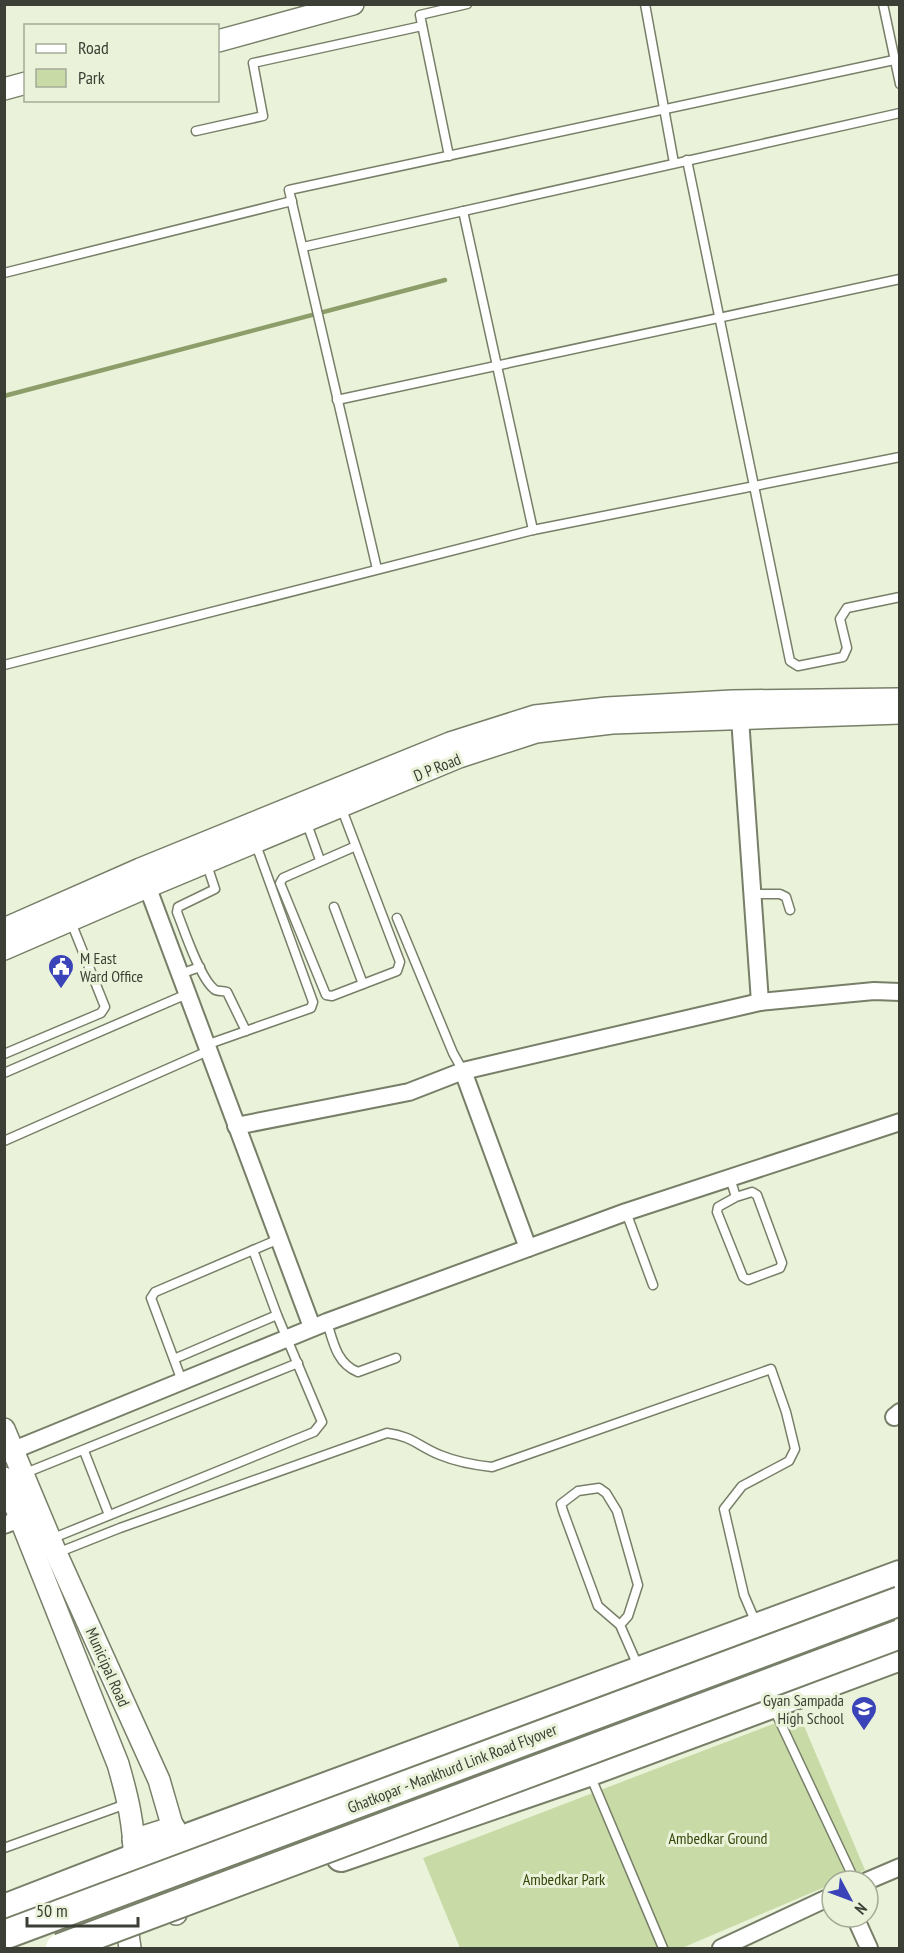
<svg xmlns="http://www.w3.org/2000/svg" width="904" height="1953" viewBox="0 0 904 1953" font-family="'PT Sans Narrow',sans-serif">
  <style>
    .green { fill: #c8daa6 }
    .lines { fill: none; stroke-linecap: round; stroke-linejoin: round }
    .stream { stroke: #8d9e6b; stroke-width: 4.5 }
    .service-casing { stroke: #777f68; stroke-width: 11 }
    .minor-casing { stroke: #777f68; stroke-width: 20 }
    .tertiary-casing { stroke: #777f68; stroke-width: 24 }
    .trunk-casing { stroke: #777f68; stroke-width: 32 }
    .service { stroke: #fff; stroke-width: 8 }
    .minor { stroke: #fff; stroke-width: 16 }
    .tertiary { stroke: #fff; stroke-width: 21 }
    .trunk { stroke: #fff; stroke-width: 28 }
    .trunk-bridge-casing { stroke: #777f68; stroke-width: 32; stroke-linecap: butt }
    .trunk-bridge { stroke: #fff; stroke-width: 28 }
    .labels { text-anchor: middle; stroke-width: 6; stroke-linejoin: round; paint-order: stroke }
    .street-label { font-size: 16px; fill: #3b3f35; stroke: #eaf3d9 }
    .poi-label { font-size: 16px; fill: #3b3f35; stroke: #eaf3d9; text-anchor: start }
    .park-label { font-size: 16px; fill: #36460a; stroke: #eaf3d9 }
  </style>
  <rect width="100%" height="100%" fill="#eaf3d9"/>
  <polygon class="green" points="799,1714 865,1870 839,1881 832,1881 832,1884 682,1948 460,1948 423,1858"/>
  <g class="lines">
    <polyline class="stream" points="4,396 445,280"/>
    <defs>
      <g id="service">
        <polyline points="645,4 674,163"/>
        <polyline points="883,4 900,84"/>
        <polyline points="196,131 263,116 253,63 422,26"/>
        <polyline points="449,156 420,15 467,4"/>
        <polyline points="687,160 790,661 798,666 843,657 847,648 840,619 847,608 900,597"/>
        <polyline points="463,211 533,530"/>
        <polyline points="303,247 900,113"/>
        <polyline points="4,273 292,201"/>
        <polyline points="337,400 900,279"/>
        <polyline points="377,569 289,190 894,60"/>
        <polyline points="4,665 533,530 900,457"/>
        <polyline points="341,807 400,962 397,971 332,996 326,995 280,883 283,878 356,846"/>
        <polyline points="306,821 320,860"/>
        <path d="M206 862 215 889 178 907 177 912C184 930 200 978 214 989 217 992 222 990 227 992L246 1031"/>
        <polyline points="752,894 780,894 786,897 790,910"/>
        <polyline points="334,907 363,984"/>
        <polyline points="397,918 453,1053 463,1071"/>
        <polyline points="180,974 200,967"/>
        <polyline points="206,1045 311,1008 313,1002 255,842"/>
        <polyline points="4,1054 101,1013 105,1007 71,922"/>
        <polyline points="4,1073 187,994"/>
        <polyline points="4,1141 208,1051"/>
        <polyline points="730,1178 736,1197 752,1192 757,1195 782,1263 780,1268 748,1280 743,1277 717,1212 718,1207 736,1197"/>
        <polyline points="626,1212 653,1285"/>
        <path d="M327 1322C333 1342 337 1364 358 1372L396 1358"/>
        <polyline points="174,1359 277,1315 253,1250"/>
        <polyline points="182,1381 151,1298 155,1292 279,1239"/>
        <polyline points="84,1451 109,1515"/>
        <polyline points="23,1474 298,1363"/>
        <polyline points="51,1539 314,1432 322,1422 277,1315"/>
        <path d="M57 1553 120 1528 387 1433C412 1436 418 1446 440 1455 457 1462 474 1465 492 1467L771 1369 786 1412 795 1449 789 1461 742 1486 724 1509 744 1595 756 1623"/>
        <polyline points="620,1625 628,1616 638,1585 617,1511 606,1493 599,1488 578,1491 561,1504 563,1511 598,1606 620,1625 638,1666"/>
        <polyline points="773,1707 855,1881"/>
        <polyline points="590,1775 663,1948"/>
        <polyline points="4,1848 129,1803"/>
      </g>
      <g id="minor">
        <polyline points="740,718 760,1002"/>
        <polyline points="143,875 312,1327"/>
        <polyline points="463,1071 528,1248"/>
        <polyline points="236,1126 409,1092 463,1071 760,1002 874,991 900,992"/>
        <polyline points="894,1417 900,1412"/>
        <polyline points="4,1454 327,1322 626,1212 900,1122"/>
        <polyline points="4,1525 20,1519"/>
        <polyline points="867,1881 900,1867"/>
        <polyline points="855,1917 869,1948"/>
        <polyline points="721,1948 832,1896"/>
      </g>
      <g id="tertiary">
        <polyline points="218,41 353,4"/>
        <polyline points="4,89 26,83"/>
        <polyline points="4,929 140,869 450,743 535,716 607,708 732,701 898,699"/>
        <polyline points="4,949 147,887 459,757 536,732 612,723 900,713"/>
        <polyline points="4,1429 56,1553 159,1780 177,1842 176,1914"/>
        <path d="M4 1478 118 1764C127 1795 135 1827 134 1860 133 1890 124 1919 130 1948"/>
        <polyline points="133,1840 174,1827"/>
      </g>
      <g id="trunk">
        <polyline points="341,1857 588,1772 900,1656"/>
        <polyline points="4,1909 177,1842 900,1575"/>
      </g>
    </defs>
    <use href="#service" class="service-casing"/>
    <use href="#minor" class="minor-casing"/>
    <use href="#tertiary" class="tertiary-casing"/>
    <use href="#trunk" class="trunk-casing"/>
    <use href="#service" class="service"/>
    <use href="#minor" class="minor"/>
    <use href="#tertiary" class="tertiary"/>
    <use href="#trunk" class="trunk"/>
    <defs>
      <g id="trunk-bridge">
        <polyline points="4,1935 900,1601"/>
        <polyline points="60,1948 900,1634"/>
      </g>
    </defs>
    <use href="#trunk-bridge" class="trunk-bridge-casing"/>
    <use href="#trunk-bridge" class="trunk-bridge"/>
  </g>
  <defs>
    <symbol id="civic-pin" viewBox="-11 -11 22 30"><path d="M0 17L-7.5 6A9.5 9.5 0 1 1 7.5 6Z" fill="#3a43b7" stroke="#eaf3d9"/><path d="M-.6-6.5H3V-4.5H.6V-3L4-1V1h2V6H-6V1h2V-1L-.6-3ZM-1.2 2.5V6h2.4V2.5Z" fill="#fff"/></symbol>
    <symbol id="school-pin" viewBox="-11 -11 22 30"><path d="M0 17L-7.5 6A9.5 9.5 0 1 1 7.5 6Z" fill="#3a43b7" stroke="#eaf3d9"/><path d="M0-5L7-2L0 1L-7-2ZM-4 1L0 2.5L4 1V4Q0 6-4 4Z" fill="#fff"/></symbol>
  </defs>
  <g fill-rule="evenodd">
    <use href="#civic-pin" x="46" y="952" width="30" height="40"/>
    <use href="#school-pin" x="849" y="1694" width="30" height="40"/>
  </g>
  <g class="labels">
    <g class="street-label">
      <text transform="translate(437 767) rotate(-22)" y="6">D P Road</text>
      <text transform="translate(108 1667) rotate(66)" y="6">Municipal Road</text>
      <text transform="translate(452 1768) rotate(-21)" y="6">Ghatkopar - Mankhurd Link Road Flyover</text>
    </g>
    <g class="poi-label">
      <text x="80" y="964">M East<tspan x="80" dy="18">Ward Office</tspan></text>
      <text x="844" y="1706" text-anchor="end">Gyan Sampada<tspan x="844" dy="18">High School</tspan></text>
    </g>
    <g class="park-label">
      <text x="718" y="1844">Ambedkar Ground</text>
      <text x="564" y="1885">Ambedkar Park</text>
    </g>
  </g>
  <rect width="904" height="1953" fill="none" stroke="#3b3f35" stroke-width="12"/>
  <rect x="24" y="24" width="195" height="78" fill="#eaf3d9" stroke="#a4ab97" stroke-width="1.5"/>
  <rect x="36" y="44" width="30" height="9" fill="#ffffff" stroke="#a4ab97" stroke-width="1.5"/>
  <text x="78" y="54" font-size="18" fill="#3b3f35">Road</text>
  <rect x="36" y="69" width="30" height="18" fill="#c8daa6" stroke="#a4ab97" stroke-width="1.5"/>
  <text x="78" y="84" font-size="18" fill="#3b3f35">Park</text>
  <g transform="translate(850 1899) rotate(131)"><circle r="28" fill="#eaf3d9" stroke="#a4ab97" stroke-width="1.5"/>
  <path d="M0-4.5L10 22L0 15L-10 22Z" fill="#3a43b7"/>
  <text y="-9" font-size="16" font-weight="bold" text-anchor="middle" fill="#3b3f35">N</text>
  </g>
  <path d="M27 1917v9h111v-9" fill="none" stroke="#3b3f35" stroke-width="3"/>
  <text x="36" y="1917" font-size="18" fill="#3b3f35" stroke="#eaf3d9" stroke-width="4.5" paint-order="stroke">50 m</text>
</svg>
